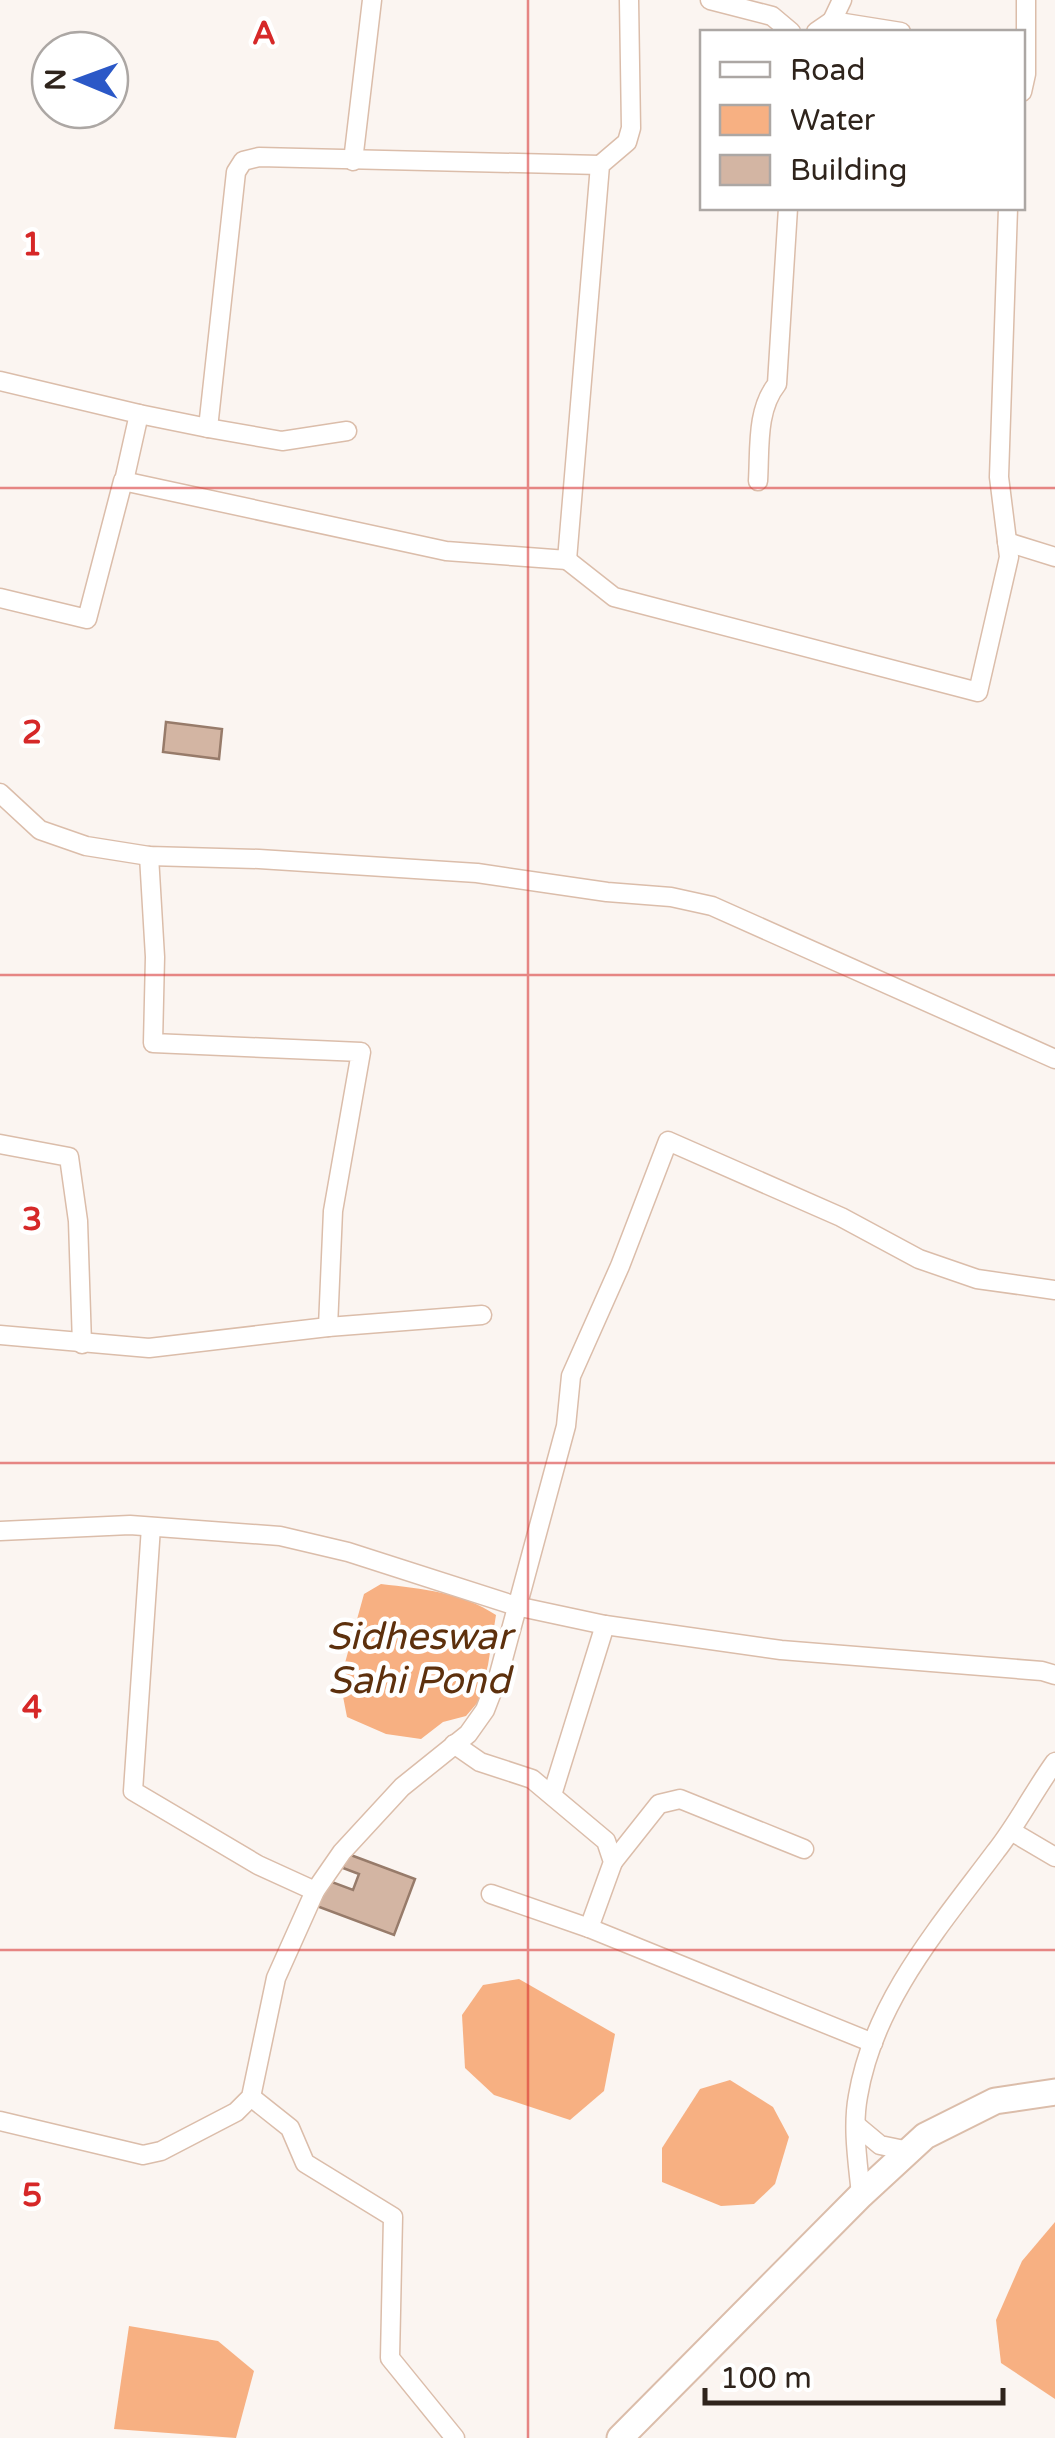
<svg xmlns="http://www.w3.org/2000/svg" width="1055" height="2438" viewBox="0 0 1055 2438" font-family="'Varela Round',sans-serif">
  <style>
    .water { fill: #f7b082 }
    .building { fill: #d3b5a3; stroke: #977b6a; stroke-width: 2.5 }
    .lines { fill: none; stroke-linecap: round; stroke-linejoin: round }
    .street-casing { stroke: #dbbdaa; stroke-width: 21 }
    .secondary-casing { stroke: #dbbdaa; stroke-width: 29 }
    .street { stroke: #fff; stroke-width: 18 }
    .secondary { stroke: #fff; stroke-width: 25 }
    .grid { fill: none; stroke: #d62828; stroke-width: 2.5; stroke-opacity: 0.55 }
    .labels { text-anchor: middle; stroke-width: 9; stroke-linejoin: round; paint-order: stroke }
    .water-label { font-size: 38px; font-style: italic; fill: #5d300d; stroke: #fff }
    .grid-label { font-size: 32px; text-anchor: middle; font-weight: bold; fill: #d62828; stroke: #fff; stroke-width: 9; stroke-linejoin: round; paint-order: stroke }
  </style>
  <rect width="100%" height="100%" fill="#fbf5f1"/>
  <g class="water">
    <path d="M381 1584C423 1589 461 1592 496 1615L488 1665 478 1702 466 1716 443 1722 421 1739 386 1734 347 1717 340 1681 364 1594Z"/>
    <polygon points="519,1979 615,2034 604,2091 570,2120 494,2095 465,2068 462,2015 483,1985"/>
    <polygon points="730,2080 773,2107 789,2137 775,2184 754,2204 721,2206 662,2182 662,2148 700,2089"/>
    <polygon points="1055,2222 1055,2399 1001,2363 996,2320 1022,2261"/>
    <polygon points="129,2326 218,2341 254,2371 236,2438 114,2429"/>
  </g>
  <g class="building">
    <polygon points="166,722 222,729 219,759 163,752"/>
    <polygon points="348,1854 415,1879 394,1935 314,1905 324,1879 353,1890 359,1874 343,1868"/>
  </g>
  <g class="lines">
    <defs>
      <g id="street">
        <polyline points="710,0 772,16 791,32"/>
        <polyline points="832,21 842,0"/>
        <polyline points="816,32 832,21 901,32"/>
        <polyline points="1022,92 1026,74 1026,0"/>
        <polyline points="353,161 372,0"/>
        <polyline points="0,381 139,414 124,481"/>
        <polyline points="139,414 208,428 236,172 243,161 259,157 600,165"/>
        <polyline points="208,428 282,441 347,431"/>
        <path d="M758 481C760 449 756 410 777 384L788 208"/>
        <polyline points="1007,542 1055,557"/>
        <polyline points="567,560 614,597 978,692 1009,557 999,477 1008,208"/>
        <polyline points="0,598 87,619 123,481 446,551 567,560 600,165 627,142 631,128 629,0"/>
        <polyline points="0,793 40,830 86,846 149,856 259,859 477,873 607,892 671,897 712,906 1055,1059"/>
        <polyline points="149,856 155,957 153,1043 361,1052 333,1211 328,1327"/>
        <polyline points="0,1144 69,1157 78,1221 82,1344"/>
        <polyline points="0,1335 149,1348 328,1327 482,1315"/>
        <polyline points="151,1527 133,1791 258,1865 315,1891"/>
        <polyline points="0,1531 130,1525 280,1536 348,1552 516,1606 605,1625 781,1650 1042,1671 1055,1675"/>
        <polyline points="454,1744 480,1762 532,1779 606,1841 613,1862 589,1928"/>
        <polyline points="552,1795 605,1625"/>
        <polyline points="1011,1831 1055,1857"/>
        <polyline points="613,1862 659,1804 680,1799 804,1849"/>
        <polyline points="491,1894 589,1928 873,2043"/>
        <polyline points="251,2097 290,2128 305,2163 393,2217 390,2358 455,2438"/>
        <polyline points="0,2121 143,2155 161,2151 236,2112 251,2097 276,1978 315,1891 342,1852 402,1787 468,1734 485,1710 499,1674 566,1426 571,1376 620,1266 668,1141 841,1217 919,1259 977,1279 1055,1290"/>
        <polyline points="856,2125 880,2145 909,2151"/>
        <path d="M861 2195C858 2163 852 2128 858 2096 874 2001 940 1926 996 1851 1018 1823 1034 1791 1055 1762"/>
      </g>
      <polyline id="secondary" points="620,2438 861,2195 925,2136 995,2101 1055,2092"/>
    </defs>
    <use href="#street" class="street-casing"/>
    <use href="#secondary" class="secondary-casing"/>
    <use href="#street" class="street"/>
    <use href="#secondary" class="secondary"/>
  </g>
  <path class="grid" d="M528 0V2438M0 488H1055M0 975H1055M0 1463H1055M0 1950H1055"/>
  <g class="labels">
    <g class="water-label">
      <text x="419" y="1649">Sidheswar<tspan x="419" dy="44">Sahi Pond</tspan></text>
    </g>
  </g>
  <g class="grid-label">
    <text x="264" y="44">A</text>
    <text x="32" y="255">1</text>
    <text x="32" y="743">2</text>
    <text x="32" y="1230">3</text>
    <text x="32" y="1718">4</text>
    <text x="32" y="2206">5</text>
  </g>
  <rect x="700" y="30" width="325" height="180" fill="#ffffff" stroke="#aca7a4" stroke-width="2.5"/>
  <rect x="720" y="62" width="50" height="15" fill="#ffffff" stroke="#aca7a4" stroke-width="2.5"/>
  <text x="790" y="80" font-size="30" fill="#2f241c">Road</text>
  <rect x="720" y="105" width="50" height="30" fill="#f7b082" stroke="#aca7a4" stroke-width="2.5"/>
  <text x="790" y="130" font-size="30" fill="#2f241c">Water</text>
  <rect x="720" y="155" width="50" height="30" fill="#d3b5a3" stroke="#aca7a4" stroke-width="2.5"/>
  <text x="790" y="180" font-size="30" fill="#2f241c">Building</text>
  <g transform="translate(80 80) rotate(271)"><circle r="48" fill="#ffffff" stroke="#aca7a4" stroke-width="2.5"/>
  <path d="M0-8L18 38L0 25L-18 38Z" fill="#2b58c7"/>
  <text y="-15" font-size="28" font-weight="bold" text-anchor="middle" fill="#2f241c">N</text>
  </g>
  <path d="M705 2388v15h298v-15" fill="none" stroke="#2f241c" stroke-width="5"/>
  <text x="720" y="2388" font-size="30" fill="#2f241c" stroke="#ffffff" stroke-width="8" paint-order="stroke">100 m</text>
</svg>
